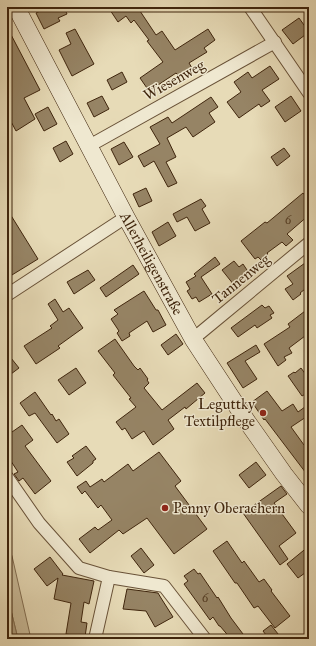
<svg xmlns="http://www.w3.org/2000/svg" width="316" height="646" viewBox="0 0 316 646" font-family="'IM FELL Great Primer',serif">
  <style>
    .green { fill: #cabc9a; stroke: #847054 }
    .water { fill: #ae9d7d; stroke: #826d50 }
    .building { fill: #968465; stroke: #3f250d }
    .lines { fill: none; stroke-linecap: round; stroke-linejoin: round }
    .street-casing { stroke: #695238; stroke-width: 14 }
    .secondary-casing { stroke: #3f250d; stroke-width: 18 }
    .street { stroke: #efe8d0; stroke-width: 12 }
    .secondary { stroke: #efe8d0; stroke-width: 17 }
    .poi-dot { fill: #8f2418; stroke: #efe8d0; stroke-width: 1.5 }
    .labels { text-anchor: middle; stroke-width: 3; stroke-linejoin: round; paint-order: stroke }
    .number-label { font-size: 13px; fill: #553d23 }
    .street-label { font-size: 15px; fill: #3f250d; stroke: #efe8d0 }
    .poi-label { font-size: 15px; fill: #3f250d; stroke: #efe8d0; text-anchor: end }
  </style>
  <rect width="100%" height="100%" fill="#e7dbb7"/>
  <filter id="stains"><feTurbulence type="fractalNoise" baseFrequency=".005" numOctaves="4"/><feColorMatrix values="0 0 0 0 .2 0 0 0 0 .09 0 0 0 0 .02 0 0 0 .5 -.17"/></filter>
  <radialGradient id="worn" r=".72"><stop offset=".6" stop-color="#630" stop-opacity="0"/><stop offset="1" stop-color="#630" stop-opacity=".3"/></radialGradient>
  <polygon class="green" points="7,543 12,556 31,639 18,639 7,594"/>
  <polygon class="water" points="7,594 18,639 7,639"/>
  <g class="building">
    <polygon points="48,7 52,7 54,10 61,7 64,7 67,14 58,18 60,21 44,29 36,13"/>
    <polygon points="108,7 140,7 138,8 156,35 162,31 175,50 208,29 215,40 204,48 207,52 189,63 192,68 180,77 176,73 149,91 140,78 163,62 147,41 149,40 134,20 131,23 126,16 118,22"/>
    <polygon points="299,18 309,32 293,44 282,30"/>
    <polygon points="7,27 40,90 24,98 35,119 16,131 7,114"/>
    <polygon points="75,29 94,64 72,76 59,50 71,44 66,33"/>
    <polygon points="270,66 279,79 262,90 270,101 261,107 259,104 239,118 227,102 241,92 234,82 248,72 252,78"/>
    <polygon points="122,72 127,82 112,90 107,80"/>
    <polygon points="102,96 109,109 94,117 87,103"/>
    <polygon points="291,96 301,111 285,122 275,107"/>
    <polygon points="211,97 218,107 209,113 215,122 193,137 186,127 167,138 176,157 166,162 177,183 168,187 154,161 144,167 138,156 160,144 150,127 168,117 172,123"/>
    <polygon points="48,107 57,124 44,131 35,114"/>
    <polygon points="66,141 73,154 60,162 53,148"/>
    <polygon points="124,142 133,157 119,165 111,149"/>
    <polygon points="284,148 290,156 277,166 271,157"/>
    <polygon points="146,188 152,201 139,207 133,194"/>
    <polygon points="303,193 309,200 309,215 287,234 293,240 286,246 282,242 267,253 268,254 261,260 258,257 255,259 241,241 265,222 267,223"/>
    <polygon points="201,199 206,206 202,209 210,223 195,231 187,217 177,222 173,214"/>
    <polygon points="7,209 38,259 7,278"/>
    <polygon points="168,222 176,236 159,246 152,232"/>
    <polygon points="215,257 220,264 201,277 212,294 199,302 196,297 192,299 187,291 190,289 186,282 196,276 194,274"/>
    <polygon points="234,261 239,267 243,264 249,273 234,285 222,270"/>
    <polygon points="305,263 309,268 309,286 300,293 301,294 293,300 285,289 293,284 287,276"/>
    <polygon points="133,265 139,274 106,297 100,288"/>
    <polygon points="88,270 95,280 74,294 67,282"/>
    <polygon points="144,291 156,310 158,310 166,325 153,332 147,321 129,333 130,336 122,341 117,333 119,331 111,319 118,314 114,310"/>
    <polygon points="55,299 63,312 69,308 83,328 58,346 60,348 36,364 24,346 52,328 50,326 58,320 48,304"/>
    <polygon points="262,305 265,308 269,306 274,313 270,315 272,318 257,328 255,325 238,337 231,328"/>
    <polygon points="309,308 309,333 289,348 292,353 284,357 286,360 278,366 264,344 290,327 288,324"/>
    <polygon points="176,334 183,344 168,355 161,345"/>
    <polygon points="115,339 134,366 138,370 140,368 148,379 147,380 149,383 144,388 162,410 197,383 205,393 186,409 185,407 168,420 174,429 153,445 144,431 132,439 125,428 122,430 116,422 136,407 129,399 131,398 113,375 115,373 98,351"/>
    <polygon points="256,345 260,352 245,361 257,379 243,388 227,363"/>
    <polygon points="7,353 19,368 7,377"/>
    <polygon points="76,368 86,383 69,395 58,380"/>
    <polygon points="301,368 309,379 309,383 305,386 309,392 302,396 288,376 294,372 295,373"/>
    <polygon points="267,391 282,411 293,404 298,412 309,404 309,415 291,427 304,445 309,442 309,477 265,419 264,420 252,402"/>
    <polygon points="35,392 51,415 52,414 56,421 59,419 69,434 57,443 35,413 29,416 20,403"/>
    <polygon points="7,425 12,432 22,425 33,440 25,446 51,481 35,494 23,478 19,481 14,474 18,472 7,455"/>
    <polygon points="86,446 96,459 93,461 93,463 77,476 67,462 74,458 72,456"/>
    <polygon points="159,452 181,481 175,486 207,529 174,554 147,518 123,534 119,530 90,553 79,539 95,527 98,530 112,520 101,505 98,508 85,491 82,494 77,487 86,481 90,487 102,479 104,482 128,464 133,471"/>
    <polygon points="256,462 266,475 249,488 239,475"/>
    <polygon points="281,486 287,494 274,503 296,533 279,546 288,559 280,565 243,513"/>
    <polygon points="227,541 242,563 244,561 259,582 264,579 272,590 271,591 290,616 275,628 258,606 254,608 237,583 235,583 213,551"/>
    <polygon points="309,546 309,570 298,578 287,564"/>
    <polygon points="141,548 154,565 144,573 131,556"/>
    <polygon points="50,557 63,574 62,575 94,581 89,604 84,602 81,622 87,623 85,637 66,634 71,603 54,599 58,578 47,586 34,569"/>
    <polygon points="194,569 198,574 200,573 217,598 218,597 231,618 243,634 237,639 231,639 220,626 219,626 213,617 210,620 184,584 188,581 184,576"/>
    <polygon points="127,589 158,593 161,598 173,617 155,627 146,611 123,609"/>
    <polygon points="271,625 282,639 269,639 263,631"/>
  </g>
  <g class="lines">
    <defs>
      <g id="street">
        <polyline points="250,7 309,93"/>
        <polyline points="89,146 275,42"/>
        <polyline points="7,295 126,217"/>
        <polyline points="193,339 309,243"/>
        <polyline points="7,477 39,523 79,568 109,577 164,586 205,639"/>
        <polyline points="95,639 109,577"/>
      </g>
      <g id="secondary">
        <path id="s1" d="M16 7 126 217 193 339 246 420 284 474 309 506"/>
      </g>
    </defs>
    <use href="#street" class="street-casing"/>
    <use href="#secondary" class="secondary-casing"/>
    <use href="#street" class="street"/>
    <use href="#secondary" class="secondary"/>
  </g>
  <g class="poi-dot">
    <circle cx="263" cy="413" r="4"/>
    <circle cx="165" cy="508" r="4"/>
  </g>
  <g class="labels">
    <g class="number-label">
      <text x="288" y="224">6</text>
      <text x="205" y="602">6</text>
    </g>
    <g class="street-label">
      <text transform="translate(174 80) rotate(-29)" y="5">Wiesenweg</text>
      <text dy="5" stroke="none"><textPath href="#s1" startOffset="290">Allerheiligenstraße</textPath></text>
      <text transform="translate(241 279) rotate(-39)" y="5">Tannenweg</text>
    </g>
    <g class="poi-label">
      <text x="255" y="409">Leguttky<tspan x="255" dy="17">Textilpflege</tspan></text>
      <text x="173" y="513" text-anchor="start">Penny Oberachern</text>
    </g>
  </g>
  <rect width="316" height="646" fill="none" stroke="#e7dbb7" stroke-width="24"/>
  <rect x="8" y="8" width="300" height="630" fill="none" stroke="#3f250d" stroke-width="2"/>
  <rect x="12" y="12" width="292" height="622" fill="none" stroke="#3f250d"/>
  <rect width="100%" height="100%" filter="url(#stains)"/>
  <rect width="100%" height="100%" fill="url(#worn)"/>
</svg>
